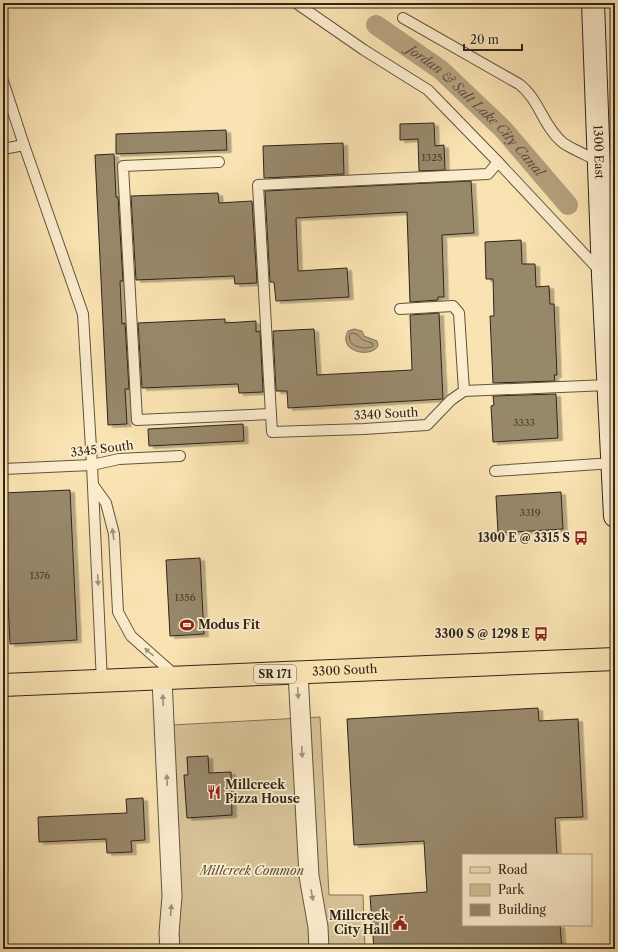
<svg xmlns="http://www.w3.org/2000/svg" width="618" height="952" viewBox="0 0 618 952" font-family="'Libre Caslon Text',serif">
  <style>
    .green { fill: #d7c398; stroke: #82745a }
    .water { fill: #b5a27f; stroke: #7f7057 }
    .lines { fill: none; stroke-linecap: round; stroke-linejoin: round }
    .shore { stroke: #72644d; stroke-width: 1 }
    .canal { stroke: #b5a27f; stroke-width: 20 }
    .building { fill: #98886a; stroke: #2e251b; filter: url(#shadow) }
    .service-casing { stroke: #615441; stroke-width: 12 }
    .minor-casing { stroke: #615441; stroke-width: 21 }
    .secondary-casing { stroke: #2e251b; stroke-width: 24 }
    .primary-casing { stroke: #2e251b; stroke-width: 24 }
    .service { stroke: #fcedcd; stroke-width: 10 }
    .minor { stroke: #fcedcd; stroke-width: 19 }
    .secondary { stroke: #fcedcd; stroke-width: 22 }
    .primary { stroke: #fae3b2; stroke-width: 22 }
    .oneway { fill: #9f937d }
    .labels { text-anchor: middle; stroke-width: 3.5; stroke-linejoin: round; paint-order: stroke }
    .number-label { font-size: 10px; fill: #483e2f }
    .shield { fill: #fcedcd; stroke: #6c6150; stroke-width: 1 }
    .shield-label { font-size: 11px; font-weight: bold; fill: #2e251b }
    .street-label { font-size: 12px; fill: #2e251b; stroke: #fcedcd }
    .poi-label { font-size: 12px; font-weight: bold; fill: #2e251b; stroke: #fcedcd; text-anchor: end }
    .park-label { font-size: 12px; font-style: italic; fill: #584c3a; stroke: #fcedcd }
    .water-label { font-size: 13px; font-style: italic; fill: #5d513e; stroke: #fcedcd }
  </style>
  <defs>
    <filter id="shadow"><feDropShadow dx="4.5" dy="2.5" stdDeviation="0" flood-color="#0004"/></filter>
  </defs>
  <rect width="100%" height="100%" fill="#fae3b2"/>
  <filter id="stains"><feTurbulence type="fractalNoise" baseFrequency=".005" numOctaves="4"/><feColorMatrix values="0 0 0 0 .2 0 0 0 0 .09 0 0 0 0 .02 0 0 0 .5 -.17"/></filter>
  <radialGradient id="worn" r=".72"><stop offset=".6" stop-color="#630" stop-opacity="0"/><stop offset="1" stop-color="#630" stop-opacity=".3"/></radialGradient>
  <polygon class="green" points="320,717 329,895 363,895 365,949 179,949 172,725"/>
  <path class="water" d="M354 329 362 331 364 336 377 341 378 346C370 359 337 351 348 331Z"/>
  <g class="lines">
    <path class="shore" d="M353 333 358 335C362 341 366 341 372 343L373 346C365 351 345 346 350 334Z"/>
    <path class="canal" id="s1" d="M376 25 441 70 503 129 568 205"/>
  </g>
  <g class="building">
    <polygon points="434,123 435,146 444,145 445,170 419,171 418,139 400,140 400,124"/>
    <polygon points="226,130 227,150 116,154 116,134"/>
    <polygon points="343,143 344,174 264,178 263,146"/>
    <polygon points="114,154 116,197 118,197 123,281 120,281 122,324 125,323 129,389 125,389 127,424 108,425 95,155"/>
    <polygon points="471,181 474,233 442,235 444,297 438,297 438,300 410,302 407,212 296,218 298,271 347,268 349,297 276,301 274,282 270,282 265,191"/>
    <polygon points="218,193 219,203 252,201 257,283 235,284 234,276 136,280 131,196"/>
    <polygon points="521,240 522,264 535,264 536,287 549,286 550,304 554,304 557,375 554,375 555,381 493,383 490,316 494,316 493,279 486,279 485,242"/>
    <polygon points="439,313 443,399 288,408 287,391 276,391 273,331 314,329 317,375 412,370 410,315"/>
    <polygon points="225,319 225,323 256,321 256,332 260,331 263,392 239,393 238,384 142,388 138,323"/>
    <polygon points="556,394 558,438 493,442 491,406 494,405 493,396"/>
    <polygon points="243,424 244,441 149,446 148,429"/>
    <polygon points="70,490 77,640 10,644 3,493"/>
    <polygon points="561,492 563,529 498,533 496,496"/>
    <polygon points="200,558 204,634 170,636 166,560"/>
    <polygon points="538,708 539,721 578,719 583,817 555,818 557,855 463,855 463,925 560,925 562,949 374,949 370,896 427,892 424,841 354,845 347,719"/>
    <polygon points="208,756 209,773 231,772 232,815 187,818 184,775 188,775 187,757"/>
    <polygon points="143,798 145,840 131,841 132,852 107,853 106,839 39,842 38,817 127,813 126,799"/>
  </g>
  <g class="lines">
    <defs>
      <g id="service">
        <polyline points="296,3 364,50 428,90 498,162 601,272"/>
        <path d="M403 18 519 84C539 99 543 126 562 142 569 148 589 156 598 161"/>
        <polyline points="3,81 24,145 83,314 92,465 102,682"/>
        <polyline points="3,149 24,145"/>
        <polyline points="219,162 123,166 137,420 271,414"/>
        <polyline points="498,162 488,174 258,185 272,432 364,429 427,425 451,400 464,391 608,385"/>
        <polyline points="400,309 453,306 459,313 464,391"/>
        <polyline points="3,469 92,465 119,459 180,456"/>
        <polyline points="495,471 613,463"/>
        <polyline points="93,485 106,503 114,534 118,612 131,636 176,676"/>
      </g>
      <g id="minor">
        <polyline points="298,673 309,876 318,927 319,949"/>
        <polyline points="162,679 172,896 169,933 170,949"/>
      </g>
      <g id="secondary">
        <path id="s2" d="M593 3 603 275 615 516"/>
      </g>
      <g id="primary">
        <path id="s3" d="M3 685C207 678 411 666 615 659"/>
      </g>
    </defs>
    <use href="#service" class="service-casing"/>
    <use href="#minor" class="minor-casing"/>
    <use href="#secondary" class="secondary-casing"/>
    <use href="#primary" class="primary-casing"/>
    <use href="#service" class="service"/>
    <use href="#minor" class="minor"/>
    <use href="#secondary" class="secondary"/>
    <use href="#primary" class="primary"/>
  </g>
  <defs><path id="oneway-solid" d="M-6-.8H1V-3.2L6.5 0L1 3.2V.8H-6Z"/></defs>
  <g class="oneway">
    <use href="#oneway-solid" transform="translate(113 534) rotate(-98)"/>
    <use href="#oneway-solid" transform="translate(98 580) rotate(87)"/>
    <use href="#oneway-solid" transform="translate(149 652) rotate(-140)"/>
    <use href="#oneway-solid" transform="translate(298 693) rotate(87)"/>
    <use href="#oneway-solid" transform="translate(163 700) rotate(-93)"/>
    <use href="#oneway-solid" transform="translate(302 752) rotate(87)"/>
    <use href="#oneway-solid" transform="translate(167 780) rotate(-93)"/>
    <use href="#oneway-solid" transform="translate(312 895) rotate(80)"/>
    <use href="#oneway-solid" transform="translate(171 910) rotate(-85)"/>
  </g>
  <defs>
    <symbol id="bus-bare" viewBox="-9 -9 18 18"><path d="M-5-6H5V4H4V6H2V4H-2V6H-4V4H-5ZM-3.5-4V0h7V-4ZM-3.5 1.2v1.5H-2V1.2ZM2 1.2v1.5H3.5V1.2Z" fill="#8f2418" stroke="#fcedcd" stroke-width="2.5" paint-order="stroke"/></symbol>
    <symbol id="stadium-bare" viewBox="-9 -9 18 18"><path d="M0-5a6.5 5 0 1 0 0 10a6.5 5 0 1 0 0-10ZM-3.5-1.8h7v3.6h-7Z" fill="#8f2418" stroke="#fcedcd" stroke-width="2.5" paint-order="stroke"/></symbol>
    <symbol id="restaurant-bare" viewBox="-9 -9 18 18"><path d="M-5-6h1v4h1v-4h1v4h1v-4h1v5L-1.5 .5V6h-2V.5L-5-1ZM5-6V6H3V1.5H1.5Q1.5-4 5-6Z" fill="#8f2418" stroke="#fcedcd" stroke-width="2.5" paint-order="stroke"/></symbol>
    <symbol id="civic-bare" viewBox="-9 -9 18 18"><path d="M-.6-6.5H3V-4.5H.6V-3L4-1V1h2V6H-6V1h2V-1L-.6-3ZM-1.2 2.5V6h2.4V2.5Z" fill="#8f2418" stroke="#fcedcd" stroke-width="2.5" paint-order="stroke"/></symbol>
  </defs>
  <g fill-rule="evenodd">
    <use href="#bus-bare" x="571" y="528" width="20" height="20"/>
    <use href="#stadium-bare" x="177" y="615" width="20" height="20"/>
    <use href="#bus-bare" x="531" y="624" width="20" height="20"/>
    <use href="#restaurant-bare" x="204" y="782" width="20" height="20"/>
    <use href="#civic-bare" x="390" y="913" width="20" height="20"/>
  </g>
  <g class="labels">
    <g class="number-label">
      <text x="432" y="161">1325</text>
      <text x="524" y="426">3333</text>
      <text x="530" y="516">3319</text>
      <text x="40" y="579">1376</text>
      <text x="185" y="601">1356</text>
    </g>
    <rect class="shield" x="254" y="665" width="42" height="18" rx="3"/>
    <g class="shield-label">
      <text x="275" y="678">SR 171</text>
    </g>
    <g class="street-label">
      <text dy="4" stroke="none"><textPath href="#s2" startOffset="149">1300 East</textPath></text>
      <text transform="translate(386 414) rotate(-3)" y="4">3340 South</text>
      <text transform="translate(102 449) rotate(-7)" y="4">3345 South</text>
      <text dy="4" stroke="none"><textPath href="#s3" startOffset="342">3300 South</textPath></text>
    </g>
    <g class="poi-label">
      <text x="570" y="542">1300 E @ 3315 S</text>
      <text x="198" y="629" text-anchor="start">Modus Fit</text>
      <text x="530" y="638">3300 S @ 1298 E</text>
      <text x="225" y="789" text-anchor="start">Millcreek<tspan x="225" dy="14">Pizza House</tspan></text>
      <text x="389" y="920">Millcreek<tspan x="389" dy="14">City Hall</tspan></text>
    </g>
    <g class="park-label">
      <text x="252" y="875">Millcreek Common</text>
    </g>
    <g class="water-label">
      <text dy="5" stroke="none"><textPath href="#s1" startOffset="132">Jordan &amp; Salt Lake City Canal</textPath></text>
    </g>
  </g>
  <rect width="618" height="952" fill="none" stroke="#fae3b2" stroke-width="16"/>
  <rect x="4" y="4" width="610" height="944" fill="none" stroke="#2e251b" stroke-width="2"/>
  <rect x="8" y="8" width="602" height="936" fill="none" stroke="#2e251b"/>
  <rect x="462" y="854" width="130" height="72" fill="#fcedcd" stroke="#aa9d86"/>
  <rect x="470" y="867" width="20" height="6" fill="#fae3b2" stroke="#aa9d86"/>
  <text x="498" y="874" font-size="12" fill="#2e251b">Road</text>
  <rect x="470" y="884" width="20" height="12" fill="#d7c398" stroke="#aa9d86"/>
  <text x="498" y="894" font-size="12" fill="#2e251b">Park</text>
  <rect x="470" y="904" width="20" height="12" fill="#98886a" stroke="#aa9d86"/>
  <text x="498" y="914" font-size="12" fill="#2e251b">Building</text>
  <path d="M464 44v6h58v-6" fill="none" stroke="#2e251b" stroke-width="2"/>
  <text x="470" y="44" font-size="12" fill="#2e251b" stroke="#fcedcd" stroke-width="3" paint-order="stroke">20 m</text>
  <rect width="100%" height="100%" filter="url(#stains)"/>
  <rect width="100%" height="100%" fill="url(#worn)"/>
</svg>
